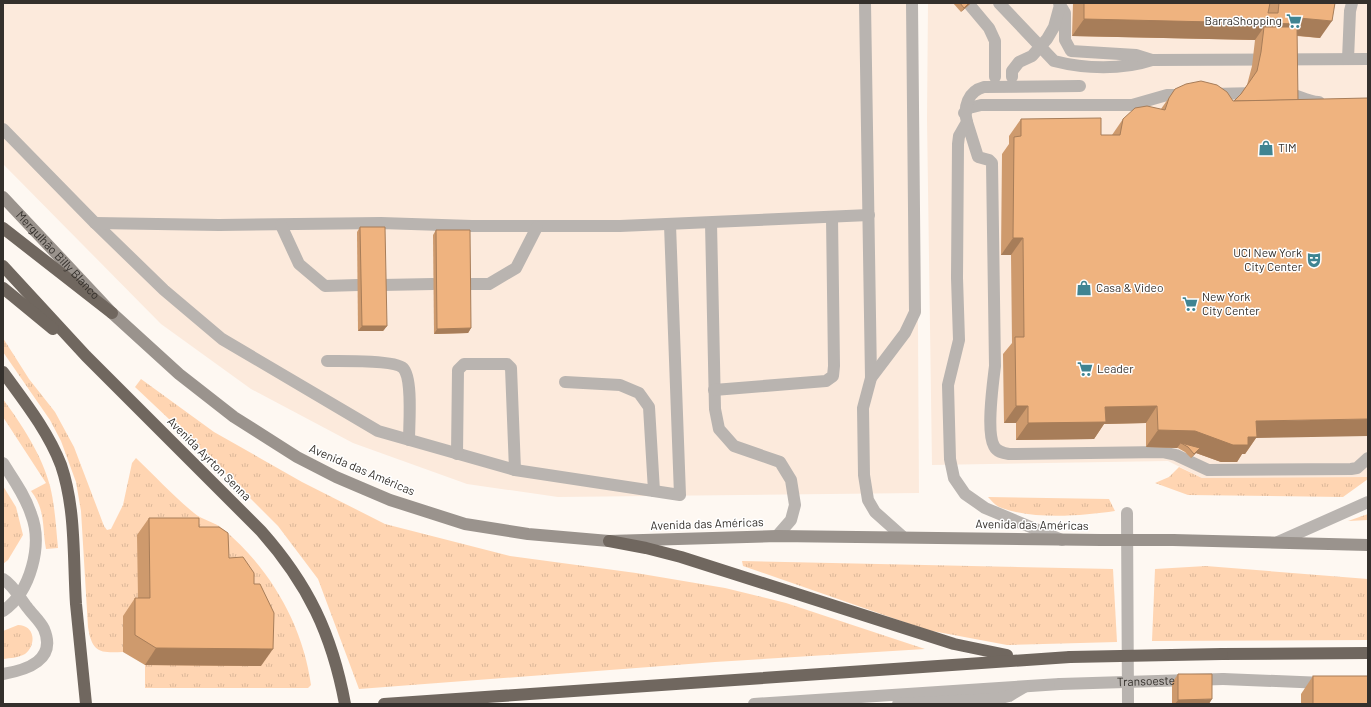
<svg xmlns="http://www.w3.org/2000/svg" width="1371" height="707" viewBox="0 0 1371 707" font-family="Barlow,sans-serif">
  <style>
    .built { fill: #fceadc }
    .grass { fill: url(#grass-tufts) }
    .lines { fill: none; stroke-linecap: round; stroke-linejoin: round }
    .lane { stroke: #b9b4b0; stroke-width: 12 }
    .street { stroke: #b9b4b0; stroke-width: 12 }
    .secondary { stroke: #9a938d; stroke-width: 12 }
    .highway { stroke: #70675f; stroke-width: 12 }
    .lane-bridge { stroke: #b9b4b0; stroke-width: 12 }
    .secondary-bridge { stroke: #9a938d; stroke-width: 12 }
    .highway-bridge { stroke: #70675f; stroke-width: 12 }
    .wall { fill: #ce9a6d }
    .shaded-wall { fill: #a77d59 }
    .building { fill: #efb37f; stroke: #a77d59 }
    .labels { text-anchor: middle; stroke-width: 3; stroke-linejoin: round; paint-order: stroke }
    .poi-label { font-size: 12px; fill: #34302c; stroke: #fff; text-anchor: start }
    .street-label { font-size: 12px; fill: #34302c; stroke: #fff }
  </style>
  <defs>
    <pattern id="grass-tufts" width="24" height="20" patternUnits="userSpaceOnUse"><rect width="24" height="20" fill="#ffd5b2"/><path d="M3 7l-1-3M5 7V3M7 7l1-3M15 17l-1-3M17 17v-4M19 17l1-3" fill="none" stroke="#dbb799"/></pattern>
  </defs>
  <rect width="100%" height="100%" fill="#fef8f2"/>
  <g class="built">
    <polygon points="3,3 916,3 919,493 558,497 467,484 353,443 251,389 161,324 3,164"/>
    <polygon points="928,3 1368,3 1368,477 1202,478 1168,461 932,465 927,119"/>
  </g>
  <g class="grass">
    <path d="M3 338 29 379 55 412 74 447 104 526 107 530 111 529 123 505 132 463 136 458C155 476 173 496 194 513 202 520 215 522 223 529 270 568 303 625 311 685L308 688H145V665L138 616H123V652C100 653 92 653 88 627L81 511 76 482 61 441 50 420 3 352Z"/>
    <polygon points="141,379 214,432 302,482 385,524 510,556 636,573 725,588 786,603 925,649 715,662 359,689 318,579 278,526 206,454 135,387"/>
    <path d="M3 399C22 425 42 455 50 486 55 506 56 528 58 548L46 549C42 528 46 510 31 491L46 483 3 417Z"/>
    <polygon points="1179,467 1202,478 1368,477 1368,479 1343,497 1188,495 1155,483 1169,477"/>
    <polygon points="3,486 16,507 23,535 8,560 3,564"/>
    <path d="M988 497 1109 499 1115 511C1081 516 1032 520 999 507 995 505 991 500 988 497Z"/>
    <polygon points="1368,514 1368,520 1348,521"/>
    <polygon points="742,561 1113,569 1117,642 1007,645 927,630 743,566"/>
    <polygon points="1206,566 1368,579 1368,640 1152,641 1155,569"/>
    <path d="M18 625C35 625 37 645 25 654 18 658 10 658 3 659V631Z"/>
  </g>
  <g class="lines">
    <g class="lane">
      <polyline points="865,3 871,378"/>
      <polyline points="968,3 989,28 995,41 995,77"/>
      <path d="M999 3 1054 61C1085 69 1122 70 1152 60L1368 59"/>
      <polyline points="1059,3 1065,13 1065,40 1071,51 1136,55 1152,60"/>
      <polyline points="1348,59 1350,11 1352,3"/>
      <polyline points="1012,77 1012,71 1019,62 1032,56 1047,39 1054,27 1060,5"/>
      <path d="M1281 93C1296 92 1304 102 1319 102"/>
      <polyline points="1212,94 1257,93"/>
      <polyline points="964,113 969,108 981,105 1132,105 1167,95 1187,95"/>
      <path d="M967 122 978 157 989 160 992 163 995 366C993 383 986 432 994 446 997 452 1003 453 1009 454L1162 452 1176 455 1208 470 1351 469 1357 468 1368 458"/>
      <polyline points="3,129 95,223 164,290 222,339 378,431 515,470 680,495 670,225"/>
      <polyline points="95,223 219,225 381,223 472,226 620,226 869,215"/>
      <polyline points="711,223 715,409 719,429 734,446 780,462 791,480 795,505 791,520 777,536"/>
      <polyline points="281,225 299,264 325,286 358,285"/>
      <polyline points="467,284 489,284 516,268 537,227"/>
      <polyline points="382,285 433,284"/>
      <path d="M327 361C340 361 395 360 403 368 413 378 409 424 409 440"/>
      <polyline points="565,382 620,385 639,393 649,407 654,491"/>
      <polyline points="714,390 826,381 833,376 834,366 832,217"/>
      <polyline points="457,454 458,370 464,364 507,364 511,368 515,470"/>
      <path d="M3 463C13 479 25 495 31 514 43 544 31 592 3 611"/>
      <polyline points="903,537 875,512 868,500 864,475 863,408 871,378 905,333 915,312 912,3"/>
      <path d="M1062 540 985 508 965 494 954 478 950 459 948 385 959 340 957 278 958 144 959 136 967 122C963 107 968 91 984 87L1080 86"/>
      <polyline points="1278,542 1368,502"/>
      <path d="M3 579C13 585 20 598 27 607 32 614 40 621 44 629 57 660 27 670 3 674"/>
      <polyline points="1223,679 1324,683"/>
      <polyline points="754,704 1060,684"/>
      <polyline points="898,704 997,699 1009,696 1024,687"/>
    </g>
    <polyline class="street" points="1127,513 1128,704"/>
    <g class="secondary">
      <path id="s1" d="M3 197 112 313 179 374 234 417 297 457 336 477 390 500 465 524 528 534 609 541 777 536 1101 540"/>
      <polyline points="1173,540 1368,545"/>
    </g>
    <g class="highway">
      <polyline points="3,228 112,313"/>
      <path d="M3 266 86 356 261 531C308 584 332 634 345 704"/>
      <polyline points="3,288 53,329"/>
      <path d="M3 372C24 401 48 431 61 465 76 509 73 558 76 604 79 637 83 671 86 704"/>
      <polyline points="609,541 646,548 681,557 954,644 1007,655"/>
      <polyline points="1222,654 1368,653"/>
      <polyline points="384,704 1070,657"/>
    </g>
    <path class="lane-bridge" id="s2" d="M1060 684 1223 679"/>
    <polyline class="secondary-bridge" points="1101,540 1173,540"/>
    <polyline class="highway-bridge" points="1070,657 1222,654"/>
  </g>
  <g class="wall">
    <polygon points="953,3 971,3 961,12"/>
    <polygon points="1073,3 1335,3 1320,38 1297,36 1256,438 1245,454 1242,454 1237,462 1221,462 1196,453 1191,458 1185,452 1178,448 1146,447 1146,423 1104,424 1094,439 1016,440 1016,423 1004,423 1003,354 1012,343 1011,255 1001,255 1002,154 1009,144 1009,136 1021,119 1101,135 1112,135 1123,119 1161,109 1175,89 1234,101 1240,95 1247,85 1252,66 1255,40 1072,36"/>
    <polygon points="360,227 387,326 383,331 358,331 357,232"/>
    <polygon points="436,230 471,328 468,333 434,334 433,235"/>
    <polygon points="149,518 199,527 254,584 261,666 145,665 123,652 123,616 135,598 138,598 137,535"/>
    <polygon points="1178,674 1209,704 1172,704 1172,683"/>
    <polygon points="1313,676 1368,704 1301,704 1301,694"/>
  </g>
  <g class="shaded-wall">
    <polygon points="969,3 971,3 961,12 964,8"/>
    <polygon points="1299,18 1332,21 1320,38 1291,35 1264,27 1255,40 1072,36 1084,19"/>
    <polygon points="1013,238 1023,238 1011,255 1001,255"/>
    <polygon points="362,326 387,326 383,331 358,331"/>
    <polygon points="471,328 468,333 434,334 437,329"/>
    <polygon points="1016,406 1028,406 1016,423 1004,423"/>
    <polygon points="1157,406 1146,423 1104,424 1094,439 1016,440 1028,423 1105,407"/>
    <polygon points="1368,419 1368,436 1256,438 1245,454 1242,454 1237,462 1221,462 1196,453 1191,458 1195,453 1188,447 1181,443 1177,448 1178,448 1146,447 1158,430 1256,421"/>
    <polygon points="156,648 273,649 261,666 145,665"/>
    <polygon points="1212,699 1209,704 1175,704 1178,700"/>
  </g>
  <g class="building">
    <polygon points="960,3 969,3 964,8"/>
    <polygon points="1084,3 1270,3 1268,13 1278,13 1279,3 1335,3 1332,21 1299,18 1299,24 1084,19"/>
    <polygon points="1264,27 1297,27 1298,100 1234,101 1241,94 1257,71 1261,52"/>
    <polygon points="1201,81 1217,85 1227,92 1233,101 1368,98 1368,419 1256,421 1257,437 1248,437 1248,445 1233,445 1195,431 1158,430 1157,406 1105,407 1106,422 1028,423 1028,406 1016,406 1015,337 1024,337 1023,238 1013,238 1014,137 1021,136 1021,119 1101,118 1101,135 1120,135 1123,119 1135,108 1147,106 1165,110 1169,98 1175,89 1186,84"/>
    <polygon points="360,227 385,227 387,326 362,326"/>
    <polygon points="436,230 470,230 471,328 437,329"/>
    <polygon points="1181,443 1200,448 1194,454 1188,447"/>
    <polygon points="149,518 199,518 199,527 219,527 228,533 229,558 243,557 254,573 254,584 260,584 274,613 273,649 156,648 135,635 135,598 150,598"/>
    <polygon points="1178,674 1212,674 1212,699 1178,700"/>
    <rect x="1313" y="676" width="55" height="28"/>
  </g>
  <defs>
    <symbol id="supermarket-bare" viewBox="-9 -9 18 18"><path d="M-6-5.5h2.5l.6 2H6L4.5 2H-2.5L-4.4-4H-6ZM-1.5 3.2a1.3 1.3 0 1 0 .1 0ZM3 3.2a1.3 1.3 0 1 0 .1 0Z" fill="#3f8492" stroke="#fff" stroke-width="2.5" paint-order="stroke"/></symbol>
    <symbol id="shop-bare" viewBox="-9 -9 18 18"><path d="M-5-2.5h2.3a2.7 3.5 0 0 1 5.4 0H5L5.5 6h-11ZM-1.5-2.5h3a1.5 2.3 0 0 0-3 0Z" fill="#3f8492" stroke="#fff" stroke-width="2.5" paint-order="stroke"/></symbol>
    <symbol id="theatre-bare" viewBox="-9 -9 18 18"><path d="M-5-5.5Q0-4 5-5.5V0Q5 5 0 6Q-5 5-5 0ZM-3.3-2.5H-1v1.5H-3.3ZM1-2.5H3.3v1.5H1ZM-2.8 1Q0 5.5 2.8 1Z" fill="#3f8492" stroke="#fff" stroke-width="2.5" paint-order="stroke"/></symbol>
  </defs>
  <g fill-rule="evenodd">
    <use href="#supermarket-bare" x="1283" y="10" width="22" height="22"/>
    <use href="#shop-bare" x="1255" y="137" width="22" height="22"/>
    <use href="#theatre-bare" x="1303" y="249" width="22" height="22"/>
    <use href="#shop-bare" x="1073" y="277" width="22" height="22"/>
    <use href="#supermarket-bare" x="1179" y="293" width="22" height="22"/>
    <use href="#supermarket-bare" x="1074" y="358" width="22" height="22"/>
  </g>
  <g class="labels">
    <g class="poi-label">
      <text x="1282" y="25" text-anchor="end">BarraShopping</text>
      <text x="1278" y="152">TIM</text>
      <text x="1302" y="257" text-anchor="end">UCI New York<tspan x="1302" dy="14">City Center</tspan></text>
      <text x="1096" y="292">Casa &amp; Video</text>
      <text x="1202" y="301">New York<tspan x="1202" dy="14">City Center</tspan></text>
      <text x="1097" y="373">Leader</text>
    </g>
    <g class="street-label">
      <text dy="4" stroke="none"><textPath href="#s1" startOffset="80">Mergulhão Billy Blanco</textPath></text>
      <text transform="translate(209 459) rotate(45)" y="4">Avenida Ayrton Senna</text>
      <text transform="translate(362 470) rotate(23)" y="4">Avenida das Américas</text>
      <text transform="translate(707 524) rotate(-2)" y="4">Avenida das Américas</text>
      <text transform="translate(1032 525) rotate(1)" y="4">Avenida das Américas</text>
      <text dy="4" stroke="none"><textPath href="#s2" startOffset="86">Transoeste</textPath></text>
    </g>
  </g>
  <rect width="1371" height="707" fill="none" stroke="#34302c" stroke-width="8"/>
</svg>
